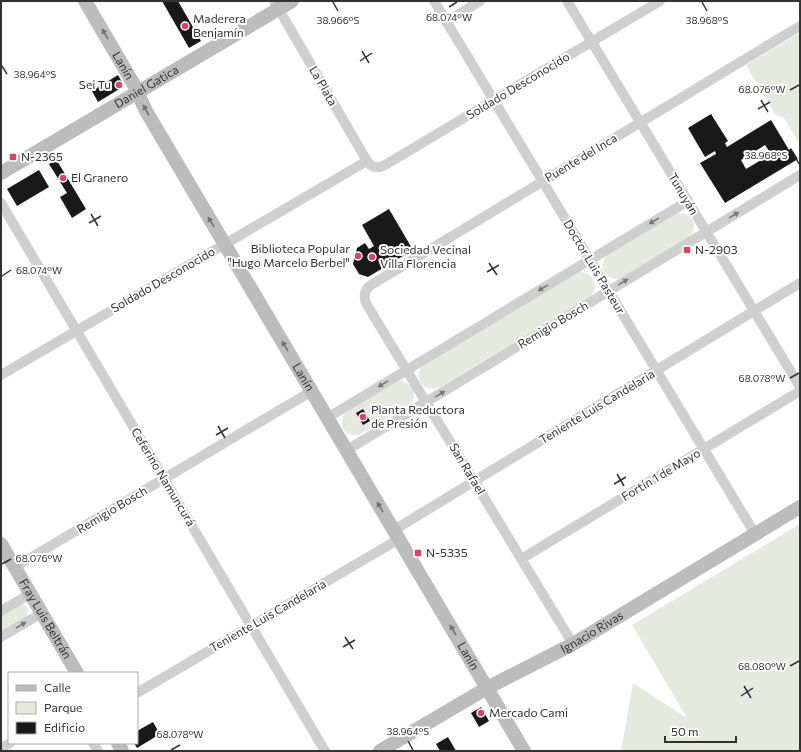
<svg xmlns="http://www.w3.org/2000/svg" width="801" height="752" viewBox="0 0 801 752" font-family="Commissioner,sans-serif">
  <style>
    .green { fill: #e6eade }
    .building { fill: #191919; fill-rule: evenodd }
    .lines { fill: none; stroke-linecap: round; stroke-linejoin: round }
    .street { stroke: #cfcfcf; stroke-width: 10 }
    .secondary { stroke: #bcbcbc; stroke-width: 14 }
    .oneway { fill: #707070 }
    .oneway2 { fill: #797979 }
    .ticks { fill: none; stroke: #323232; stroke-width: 1.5 }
    .poi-dot { fill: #d74567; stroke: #fff; stroke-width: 1.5 }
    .labels { text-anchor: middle; stroke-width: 4; stroke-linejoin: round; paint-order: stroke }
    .poi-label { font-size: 12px; fill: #323232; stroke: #fff; text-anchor: start }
    .street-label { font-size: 12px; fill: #323232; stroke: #fff }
    .ticks-label { font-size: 10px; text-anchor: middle; fill: #323232; stroke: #fff; stroke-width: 4; stroke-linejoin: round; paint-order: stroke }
  </style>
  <rect width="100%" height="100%" fill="#fff"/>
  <g class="green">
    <polygon points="800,33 800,144 784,118 775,114 746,65"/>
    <path d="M679 213C693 213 699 227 689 237L620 279C610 280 604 275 602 265L606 256 674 214Z"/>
    <path d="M580 272C594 273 600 287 590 297L440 387C425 394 413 379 422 366L576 274Z"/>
    <path d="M399 381C413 382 419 395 409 405L359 435C345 438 337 425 345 413L395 382Z"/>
    <polygon points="800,524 800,751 621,751 633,683 687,718 632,625"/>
    <polygon points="20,605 25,605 28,609 27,616 1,632 1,615"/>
  </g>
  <g class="building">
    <polygon points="162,1 178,1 201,41 189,48"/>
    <polygon points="118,75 122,82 121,88 98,102 92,91"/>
    <path d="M711 114 728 141 725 143 727 147 771 120 789 150 791 148 798 159 725 203 700 163 716 154 715 151 705 157 688 128ZM765 145 771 154 746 169 741 160Z"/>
    <polygon points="56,159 86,209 72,218 60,197 67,193 49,164"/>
    <polygon points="39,170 49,187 17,206 7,189"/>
    <polygon points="389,209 413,250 368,277 359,274 353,264 357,248 365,243 369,249 374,246 362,225"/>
    <polygon points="363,409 370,421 363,425 356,413"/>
    <polygon points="481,707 489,721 479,727 471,713"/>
    <polygon points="153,722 160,734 137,748 134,743 137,743 137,731"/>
    <polygon points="448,737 456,751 440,751 436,744"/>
  </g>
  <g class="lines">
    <g class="street">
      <path d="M274 1 367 161C372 168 377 169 385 165L660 1"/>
      <polyline points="434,1 755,534"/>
      <polyline points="567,1 800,387"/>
      <polyline points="446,22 480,1"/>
      <polyline points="1,203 325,751"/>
      <polyline points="1,375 367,161"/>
      <polyline points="327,418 688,201"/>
      <polyline points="347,450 800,175"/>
      <polyline points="394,530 800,283"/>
      <polyline points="521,559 800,391"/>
      <polyline points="15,567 312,391"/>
      <polyline points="1,611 30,594"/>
      <polyline points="1,637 42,613"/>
      <path d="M573 644 367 305C363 297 364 290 371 285L800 26"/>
      <polyline points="137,693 399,539"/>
      <polyline points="93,743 98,751"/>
      <polyline points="1,748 10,743"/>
    </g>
    <g class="secondary">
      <path id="s1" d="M85 1 133 83 146 111 524 751"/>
      <path id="s2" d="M1 173 292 1"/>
      <path id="s3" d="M1 544 77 673"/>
      <polyline points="118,743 122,751"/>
      <path id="s4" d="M380 751 487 688 573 644 800 507"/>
    </g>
  </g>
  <defs><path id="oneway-solid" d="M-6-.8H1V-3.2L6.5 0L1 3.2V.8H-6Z"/></defs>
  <g class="oneway">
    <use href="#oneway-solid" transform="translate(105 34) rotate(-120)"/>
    <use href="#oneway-solid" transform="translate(146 110) rotate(-119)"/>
    <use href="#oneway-solid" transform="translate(211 222) rotate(-121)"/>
    <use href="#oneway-solid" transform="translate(285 346) rotate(-121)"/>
    <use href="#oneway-solid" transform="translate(380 507) rotate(-121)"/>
    <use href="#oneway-solid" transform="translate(453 630) rotate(-121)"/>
  </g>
  <g class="oneway2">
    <use href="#oneway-solid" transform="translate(734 215) rotate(-31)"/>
    <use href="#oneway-solid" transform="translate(654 221) rotate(149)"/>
    <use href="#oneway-solid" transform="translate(623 282) rotate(-31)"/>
    <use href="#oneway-solid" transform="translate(543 288) rotate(149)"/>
    <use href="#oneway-solid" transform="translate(383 384) rotate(149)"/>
    <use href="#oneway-solid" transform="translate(440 394) rotate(-31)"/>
    <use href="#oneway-solid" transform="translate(21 625) rotate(-31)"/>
  </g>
  <path class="ticks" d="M333 2 338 11M702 2 707 11M449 7 457 2M362 51 369 63M360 61 372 53M2 66 7 74M790 90 799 85M761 100 768 112M758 109 770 102M794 155 799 164M91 214 98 226M89 223 101 216M489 263 497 275M487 272 499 265M2 276 11 270M790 378 799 373M218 426 225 438M216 435 228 428M617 474 624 486M614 484 626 477M2 564 11 559M345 637 353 649M343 647 355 640M790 666 799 661M744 686 751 698M741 696 753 688M408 741 413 750M171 750 180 745"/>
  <g class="poi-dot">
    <circle cx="185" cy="26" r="4"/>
    <circle cx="119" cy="85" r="4"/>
    <rect x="9" y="153" width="8" height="8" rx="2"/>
    <circle cx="63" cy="178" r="4"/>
    <rect x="683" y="246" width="8" height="8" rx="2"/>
    <circle cx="358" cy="256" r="4"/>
    <circle cx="372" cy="257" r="4"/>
    <circle cx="363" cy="417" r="4"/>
    <rect x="414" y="549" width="8" height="8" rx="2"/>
    <circle cx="481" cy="713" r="4"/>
  </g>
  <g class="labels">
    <g class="poi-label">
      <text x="193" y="23">Maderera<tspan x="193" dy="14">Benjamín</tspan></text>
      <text x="111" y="89" text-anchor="end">Sei Tu</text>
      <text x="21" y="161">N-2365</text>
      <text x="71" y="182">El Granero</text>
      <text x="350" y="253" text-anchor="end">Biblioteca Popular<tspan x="350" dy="14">"Hugo Marcelo Berbel"</tspan></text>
      <text x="380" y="254">Sociedad Vecinal<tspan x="380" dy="14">Villa Florencia</tspan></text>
      <text x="695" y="254">N-2903</text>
      <text x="371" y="414">Planta Reductora<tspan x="371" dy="14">de Presión</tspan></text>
      <text x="426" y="557">N-5335</text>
      <text x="489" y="717">Mercado Cami</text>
    </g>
    <g class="street-label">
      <text dy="4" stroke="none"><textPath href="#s1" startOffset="75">Lanín</textPath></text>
      <text transform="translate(323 86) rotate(60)" y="4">La Plata</text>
      <text transform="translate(518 86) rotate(-31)" y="4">Soldado Desconocido</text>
      <text dy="4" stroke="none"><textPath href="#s2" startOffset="169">Daniel Gatica</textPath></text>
      <text transform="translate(581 158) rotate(-31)" y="4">Puente del Inca</text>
      <text transform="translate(683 194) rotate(59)" y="4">Tunuyán</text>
      <text transform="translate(594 267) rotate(59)" y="4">Doctor Luis Pasteur</text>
      <text transform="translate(163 280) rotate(-30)" y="4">Soldado Desconocido</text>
      <text transform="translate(553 325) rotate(-31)" y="4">Remigio Bosch</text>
      <text dy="4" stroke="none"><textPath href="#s1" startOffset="435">Lanín</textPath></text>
      <text transform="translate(597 407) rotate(-31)" y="4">Teniente Luis Candelaria</text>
      <text transform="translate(467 469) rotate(59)" y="4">San Rafael</text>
      <text transform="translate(661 475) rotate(-31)" y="4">Fortín 1 de Mayo</text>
      <text transform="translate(163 477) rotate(59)" y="4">Ceferino Namuncurá</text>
      <text transform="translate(112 510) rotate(-31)" y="4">Remigio Bosch</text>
      <text transform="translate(268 616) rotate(-30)" y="4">Teniente Luis Candelaria</text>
      <text dy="4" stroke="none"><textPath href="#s3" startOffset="87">Fray Luis Beltrán</textPath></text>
      <text dy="4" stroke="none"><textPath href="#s4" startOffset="243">Ignacio Rivas</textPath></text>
      <text dy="4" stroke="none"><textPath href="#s1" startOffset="759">Lanín</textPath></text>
    </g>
  </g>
  <g class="ticks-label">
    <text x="449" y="21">68.074°W</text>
    <text x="707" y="24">38.968°S</text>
    <text x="338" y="24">38.966°S</text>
    <text x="35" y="78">38.964°S</text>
    <text x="762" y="93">68.076°W</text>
    <text x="766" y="159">38.968°S</text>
    <text x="39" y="274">68.074°W</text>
    <text x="762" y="382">68.078°W</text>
    <text x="39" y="562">68.076°W</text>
    <text x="762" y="670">68.080°W</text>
    <text x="408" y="735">38.964°S</text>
    <text x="180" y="738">68.078°W</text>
  </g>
  <rect width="801" height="752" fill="none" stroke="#323232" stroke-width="4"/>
  <rect x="8" y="672" width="130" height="72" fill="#ffffff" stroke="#adadad"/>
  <rect x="16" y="685" width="20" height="6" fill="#bcbcbc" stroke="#adadad"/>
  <text x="44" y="692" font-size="12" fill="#323232">Calle</text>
  <rect x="16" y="702" width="20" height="12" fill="#e6eade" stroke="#adadad"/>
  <text x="44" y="712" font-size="12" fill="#323232">Parque</text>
  <rect x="16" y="722" width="20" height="12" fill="#191919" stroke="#adadad"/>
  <text x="44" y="732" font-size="12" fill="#323232">Edificio</text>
  <path d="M665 736v6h71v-6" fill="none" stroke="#323232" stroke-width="2"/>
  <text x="671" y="736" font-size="12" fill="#323232" stroke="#ffffff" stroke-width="3" paint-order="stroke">50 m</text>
</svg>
